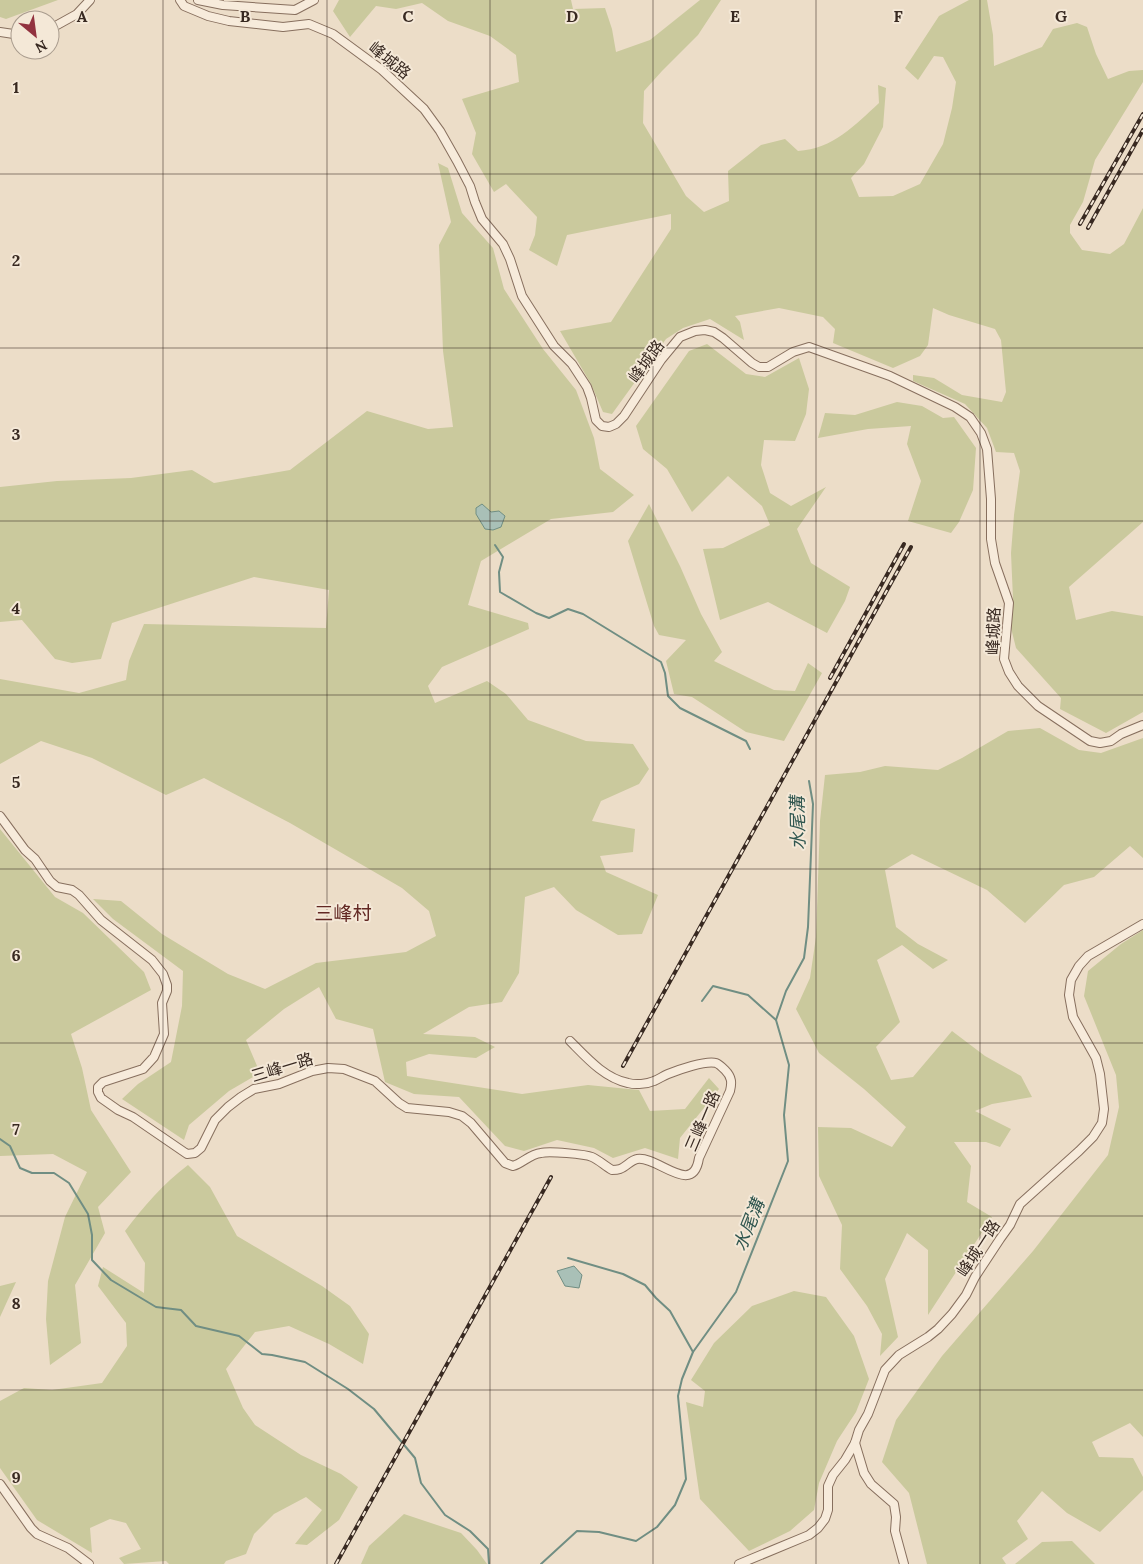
<svg xmlns="http://www.w3.org/2000/svg" width="1143" height="1564" viewBox="0 0 1143 1564" font-family="Lora,'Noto Sans TC',serif">
  <style>
    .green { fill: #cac99d }
    .water { fill: #a9c0b7; stroke: #708e83 }
    .lines { fill: none; stroke-linecap: round; stroke-linejoin: round }
    .stream { stroke: #708e83; stroke-width: 2 }
    .minor-casing { stroke: #876f5e; stroke-width: 10 }
    .minor { stroke: #f7ebdb; stroke-width: 8 }
    .rail-casing { stroke: #382921; stroke-width: 4 }
    .rail { stroke: #f4e8d7; stroke-width: 2; stroke-dasharray: 5.5; stroke-linecap: butt }
    .grid { fill: none; stroke: #382921; stroke-width: 1; stroke-opacity: 0.55 }
    .labels { text-anchor: middle; stroke-width: 4; stroke-linejoin: round; paint-order: stroke }
    .street-label { font-size: 16px; fill: #382921; stroke: #f4e8d7 }
    .water-label { font-size: 18px; font-style: italic; fill: #315750; stroke: #f4e8d7 }
    .quarter-label { font-size: 19px; fill: #622823; stroke: #f4e8d7 }
    .grid-label { font-size: 16px; text-anchor: middle; font-weight: bold; fill: #382921; stroke: #f4e8d7; stroke-width: 4; stroke-linejoin: round; paint-order: stroke }
  </style>
  <rect width="100%" height="100%" fill="#ecddc8"/>
  <g class="green">
    <polygon points="0,0 58,0 6,19 0,17"/>
    <path d="M339 0H571L573 9 605 8 612 29 616 52 650 40 700 0H721L698 35 662 71 644 91 643 123 686 196 704 212 729 201 728 171 761 145 785 139 798 151C833 149 855 125 879 103L878 85 886 88 883 127 864 164 851 178 859 197 893 196 920 184 943 144 952 108 956 82 943 57 934 56 918 80 905 68 939 16 969 0H987L993 35 994 66 1042 47 1053 29 1077 23 1087 27 1096 54 1108 79 1129 71 1143 70V82L1095 160 1083 202 1070 225V233L1082 250 1110 254 1124 244 1143 208V522L1069 587 1076 620 1112 611 1143 616V712L1106 733 1060 709 1061 698 1016 648 1011 628 1013 599 1011 553 1014 515 1020 471 1014 453 996 452 987 428 965 404 913 381V375L934 378 962 395 1002 402 1006 392 1001 340 995 329 949 315 933 308 928 345 920 356 893 368 833 343 835 329 823 317 779 308 735 316 740 322 744 340 710 319 683 328 666 339 612 414 603 412 591 384 560 331 611 322 671 229V214L567 235 557 266 529 250 535 235 537 217 506 184 494 192 472 154 476 133 462 99 519 82 516 55 490 36 448 21 422 3 396 9 376 6 350 37 333 11Z"/>
    <polygon points="438,163 448,168 462,213 493,248 504,289 543,349 576,390 594,438 600,469 634,495 613,512 551,519 481,561 468,605 528,623 529,629 442,667 428,686 435,703 487,681 506,694 528,720 586,741 633,744 649,769 639,784 601,801 592,821 635,829 633,852 600,856 606,872 658,895 642,934 618,935 576,910 554,887 525,897 519,973 502,1002 469,1007 423,1034 475,1037 495,1047 476,1058 429,1054 406,1062 407,1076 522,1094 588,1085 639,1090 650,1111 685,1109 709,1078 719,1089 680,1138 678,1159 645,1148 613,1158 594,1148 557,1140 524,1151 505,1146 459,1097 414,1094 385,1082 373,1029 336,1019 319,987 284,1009 246,1040 260,1073 229,1091 189,1125 184,1140 122,1099 138,1084 171,1062 182,1006 183,971 113,919 93,899 121,901 162,934 228,974 265,989 316,963 406,952 436,936 429,911 402,888 290,823 204,778 166,795 92,758 41,741 0,764 0,679 79,693 126,680 129,661 144,624 326,628 329,590 254,577 112,623 101,659 72,663 55,659 22,620 0,622 0,487 57,481 131,478 192,470 214,483 290,470 367,411 428,429 453,427 443,351 439,245 451,222"/>
    <polygon points="707,344 746,374 765,377 799,358 809,389 806,414 795,441 764,440 761,465 770,493 791,506 826,487 797,529 811,563 850,587 845,601 827,633 768,602 720,620 703,549 723,548 770,525 762,506 728,476 692,512 667,469 643,449 636,426 689,351"/>
    <polygon points="897,402 922,406 943,418 954,417 976,448 973,490 959,522 951,533 908,521 921,481 907,444 911,426 868,429 818,438 825,413 855,415"/>
    <polygon points="649,504 680,566 701,614 722,652 714,661 774,690 795,691 808,663 822,673 784,741 746,732 692,697 674,694 666,661 686,640 659,635 654,626 628,541"/>
    <polygon points="1040,728 1079,750 1101,753 1143,738 1143,858 1130,846 1094,877 1064,885 1025,923 987,890 912,854 885,870 896,927 918,944 948,960 933,969 902,945 877,960 900,1022 876,1047 891,1080 913,1077 952,1031 985,1056 1021,1076 1032,1097 992,1104 975,1111 1011,1129 1000,1147 986,1142 954,1142 971,1166 967,1202 992,1217 928,1315 928,1250 907,1233 885,1279 898,1337 880,1356 882,1334 867,1306 840,1269 842,1225 819,1176 818,1127 851,1128 892,1147 906,1127 864,1089 819,1053 796,1009 810,978 816,937 820,821 825,775 860,772 885,766 938,770 962,758 1008,731"/>
    <polygon points="0,829 55,897 83,913 144,972 151,990 71,1034 82,1068 91,1110 131,1172 98,1207 105,1233 75,1285 81,1343 50,1365 46,1319 48,1281 65,1217 87,1172 53,1154 0,1156"/>
    <polygon points="1143,930 1143,1437 1130,1423 1092,1442 1099,1457 1133,1458 1143,1477 1143,1490 1100,1532 1067,1513 1042,1491 1017,1521 1028,1539 1002,1558 1006,1564 927,1564 909,1493 882,1462 896,1420 942,1356 1033,1251 1108,1155 1119,1107 1116,1075 1084,996 1088,971 1121,944"/>
    <path d="M188 1165 210 1187 237 1236 322 1286 350 1306 369 1334 363 1364 329 1344 289 1326 255 1332 226 1369 243 1408 255 1425 301 1455 341 1474 358 1487 339 1520 307 1545 295 1544 322 1510 306 1497 274 1514 254 1534 246 1554 226 1561 224 1564H169L166 1561 124 1564 119 1558 141 1549 126 1523 110 1519 90 1528 92 1553 37 1520 0 1468V1401L24 1388 52 1390 102 1383 127 1346 126 1323 98 1286 103 1267 144 1293 145 1263 125 1231C145 1205 162 1185 188 1165Z"/>
    <polygon points="16,1282 0,1317 0,1286"/>
    <polygon points="794,1291 826,1297 854,1336 869,1379 856,1412 837,1441 819,1483 814,1510 790,1531 749,1551 700,1499 686,1402 703,1407 705,1391 691,1380 714,1343 752,1306"/>
    <polygon points="404,1514 461,1533 477,1550 487,1564 361,1564 369,1546"/>
    <polygon points="1072,1541 1095,1564 1015,1564 1042,1542"/>
  </g>
  <g class="water">
    <polygon points="482,504 491,512 499,511 505,516 501,527 493,530 485,529 476,514 476,508"/>
    <polygon points="574,1266 582,1275 579,1288 565,1286 557,1271"/>
  </g>
  <g class="lines">
    <g class="stream">
      <polyline points="495,545 503,557 499,572 500,592 536,613 549,618 568,609 583,614 661,662 665,673 668,696 680,708 746,741 750,749"/>
      <polyline points="702,1001 713,986 748,995 776,1020"/>
      <polyline points="0,1139 10,1146 20,1168 32,1173 54,1173 69,1183 88,1214 92,1235 92,1260 111,1280 156,1307 181,1310 196,1326 239,1336 262,1354 272,1355 305,1362 348,1389 374,1409 415,1458 421,1483 445,1515 470,1531 488,1549 489,1564"/>
      <polyline points="568,1258 623,1274 645,1285 656,1298 670,1311 693,1352"/>
      <polyline points="541,1564 577,1531 599,1532 636,1541 657,1527 675,1505 686,1479 678,1396 682,1379 693,1352 736,1292 788,1161 784,1115 789,1065 776,1020 786,991 804,958 808,927 813,804 809,781"/>
    </g>
    <defs>
      <g id="minor">
        <polyline points="180,0 184,6 208,16 229,21 283,27 309,24 333,34 382,70 424,109 440,131 457,161 470,186 475,202 482,219 503,244 510,259 522,296 554,346 572,364 587,387 591,398 596,420 602,426 609,427 616,424 624,416 661,360 680,337 695,331 705,330 714,332 723,338 752,363 759,367 768,367 793,352 809,347 890,376 955,407 970,417 981,433 987,449 991,499 991,539 995,563 1009,603 1004,659 1009,672 1018,686 1038,706 1090,741 1100,743 1111,741 1121,734 1143,725"/>
        <polyline points="198,0 223,5 295,10 314,0"/>
        <polyline points="50,29 77,14 90,0"/>
        <polyline points="0,32 20,35"/>
        <path d="M0 816 25 850 35 859 50 881 57 887 72 890 79 895 101 920 152 960 163 974 167 985V991L162 1003 164 1034 154 1057 143 1069 103 1082 98 1087V1092L101 1098 118 1110 133 1117 187 1154 195 1153 201 1148 215 1120 228 1107 241 1097 254 1089 279 1084 312 1071 328 1068 344 1069 375 1081 399 1103 407 1108 449 1112 462 1116 471 1123 505 1163 513 1166C523 1163 530 1154 541 1153 549 1151 585 1154 592 1157 599 1160 605 1166 612 1170 615 1170 617 1170 620 1169 626 1167 631 1160 637 1159 657 1155 693 1198 699 1158L730 1091C732 1083 732 1077 725 1070 723 1068 719 1064 716 1063 706 1060 678 1070 668 1074 663 1076 659 1079 654 1081 647 1084 636 1085 628 1083 604 1078 586 1057 570 1041"/>
        <polyline points="855,1443 864,1473 871,1484 894,1504 896,1517 895,1531 904,1564"/>
        <polyline points="0,1484 31,1528 37,1534 68,1548 89,1564"/>
        <polyline points="739,1564 809,1535 818,1528 825,1519 828,1510 828,1486 833,1475 845,1460 855,1443 859,1430 868,1414 885,1370 899,1355 928,1337 938,1329 952,1314 966,1295 975,1277 1000,1239 1010,1225 1020,1204 1079,1151 1093,1137 1102,1123 1104,1109 1100,1074 1096,1058 1073,1017 1069,995 1071,980 1079,966 1088,956 1143,924"/>
      </g>
    </defs>
    <use href="#minor" class="minor-casing"/>
    <use href="#minor" class="minor"/>
    <defs>
      <g id="rail">
        <polyline points="1080,224 1143,114"/>
        <polyline points="1088,228 1143,130"/>
        <polyline points="830,678 904,544"/>
        <polyline points="623,1066 911,547"/>
        <polyline points="336,1564 551,1177"/>
      </g>
    </defs>
    <use href="#rail" class="rail-casing"/>
    <use href="#rail" class="rail"/>
  </g>
  <path class="grid" d="M163 0V1564M327 0V1564M490 0V1564M653 0V1564M816 0V1564M980 0V1564M0 174H1143M0 348H1143M0 521H1143M0 695H1143M0 869H1143M0 1043H1143M0 1216H1143M0 1390H1143"/>
  <g class="labels">
    <g class="street-label">
      <text transform="translate(390 60) rotate(39)" y="6">峰城路</text>
      <text transform="translate(646 361) rotate(-54)" y="6">峰城路</text>
      <text transform="translate(993 631) rotate(-88)" y="6">峰城路</text>
      <text transform="translate(282 1067) rotate(-17)" y="6">三峰一路</text>
      <text transform="translate(702 1121) rotate(-67)" y="6">三峰一路</text>
      <text transform="translate(978 1248) rotate(-57)" y="6">峰城一路</text>
    </g>
    <g class="water-label">
      <text transform="translate(798 823) rotate(-91)" y="6">水尾溝</text>
      <text transform="translate(749 1225) rotate(-68)" y="6">水尾溝</text>
    </g>
    <g class="quarter-label">
      <text x="343" y="920">三峰村</text>
    </g>
  </g>
  <g class="grid-label">
    <text x="82" y="22">A</text>
    <text x="245" y="22">B</text>
    <text x="408" y="22">C</text>
    <text x="572" y="22">D</text>
    <text x="735" y="22">E</text>
    <text x="898" y="22">F</text>
    <text x="1061" y="22">G</text>
    <text x="16" y="93">1</text>
    <text x="16" y="266">2</text>
    <text x="16" y="440">3</text>
    <text x="16" y="614">4</text>
    <text x="16" y="788">5</text>
    <text x="16" y="961">6</text>
    <text x="16" y="1135">7</text>
    <text x="16" y="1309">8</text>
    <text x="16" y="1483">9</text>
  </g>
  <g transform="translate(35 35) rotate(151)"><circle r="24" fill="#f4e8d7" stroke="#a99c8e"/>
  <path d="M0-4L9 19L0 12L-9 19Z" fill="#92323f"/>
  <text y="-8" font-size="14" font-weight="bold" text-anchor="middle" fill="#382921">N</text>
  </g>
</svg>
